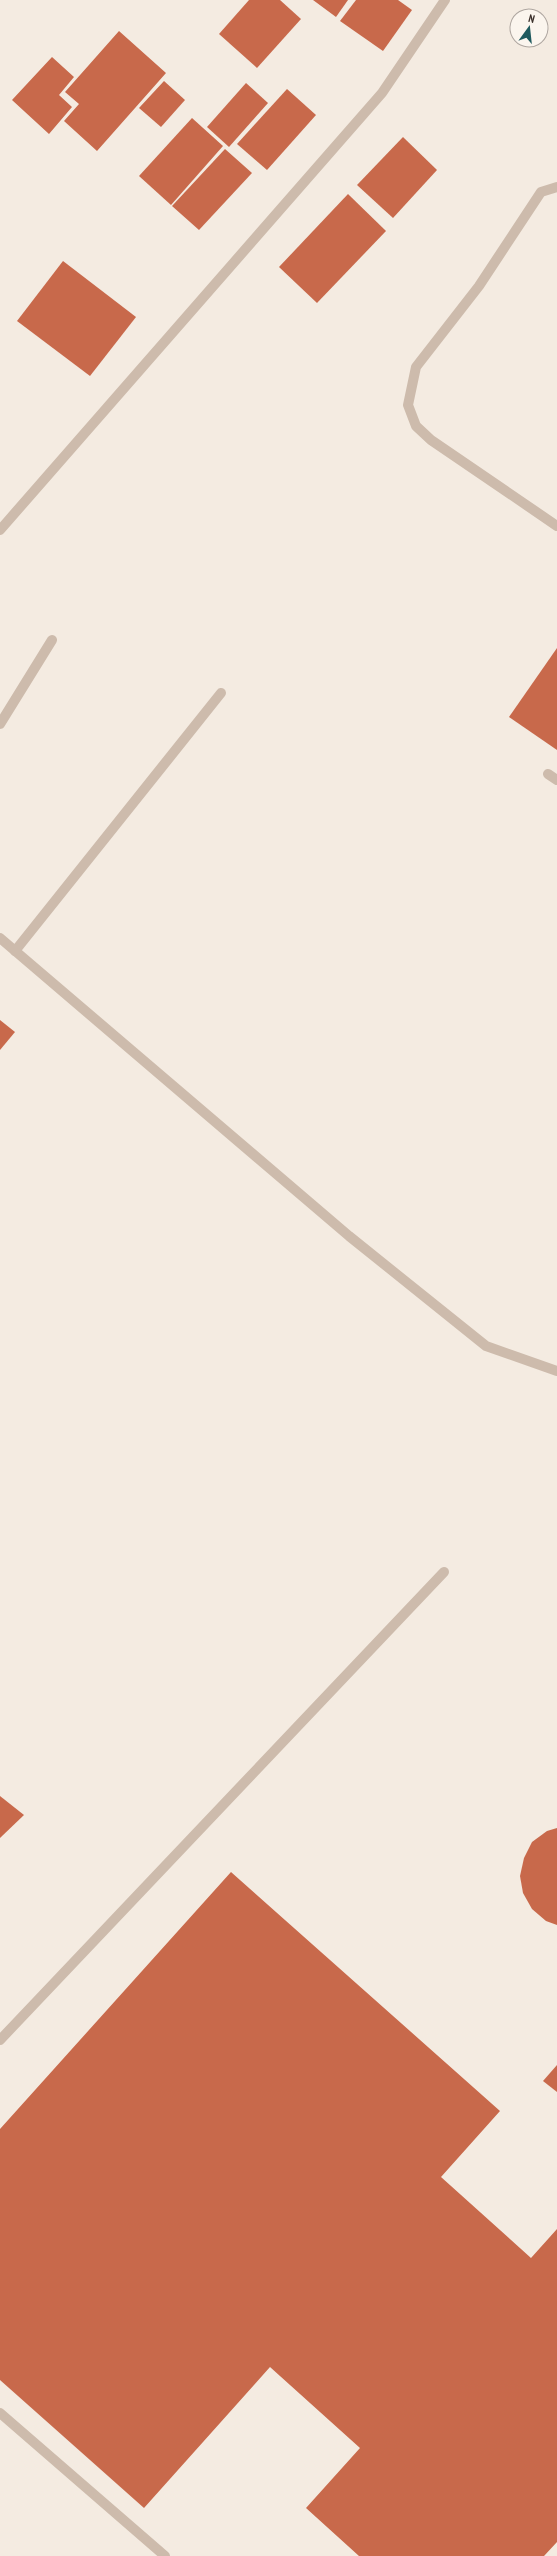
<svg xmlns="http://www.w3.org/2000/svg" width="557" height="2556" viewBox="0 0 557 2556" font-family="'PT Sans Narrow',sans-serif">
  <style>
    .building { fill: #c8694b }
    .lines { fill: none; stroke-linecap: round; stroke-linejoin: round }
    .service { stroke: #cdbbac; stroke-width: 10 }
    .minor { stroke: #cdbbac; stroke-width: 10 }
  </style>
  <rect width="100%" height="100%" fill="#f4ebe1"/>
  <g class="building">
    <polygon points="249,0 280,0 301,19 257,68 219,34"/>
    <polygon points="313,0 348,0 336,17"/>
    <polygon points="356,0 398,0 412,10 383,51 340,21"/>
    <polygon points="119,31 166,73 97,151 64,121 79,104 65,92"/>
    <polygon points="52,57 74,77 59,95 72,107 49,134 12,100"/>
    <polygon points="164,81 185,100 161,127 139,108"/>
    <polygon points="246,83 268,103 229,147 207,127"/>
    <polygon points="287,89 316,115 267,170 237,144"/>
    <polygon points="192,118 223,146 171,205 139,176"/>
    <polygon points="403,137 437,170 393,218 357,185"/>
    <polygon points="225,149 252,173 199,230 172,206"/>
    <polygon points="348,194 386,231 317,303 279,267"/>
    <polygon points="63,261 136,317 90,376 17,321"/>
    <polygon points="557,648 557,750 509,717"/>
    <polygon points="0,1020 15,1032 0,1050"/>
    <polygon points="0,1796 24,1815 0,1838"/>
    <polygon points="557,1828 557,1925 546,1921 532,1909 523,1893 520,1876 524,1858 532,1842 547,1831"/>
    <polygon points="231,1872 500,2111 441,2177 531,2258 557,2229 557,2542 544,2556 359,2556 306,2508 360,2448 270,2367 144,2508 0,2380 0,2129"/>
    <polygon points="557,2065 557,2092 543,2081"/>
  </g>
  <g class="lines">
    <g class="service">
      <polyline points="557,187 541,192 479,286 416,367 408,405 416,426 431,440 557,526"/>
      <polyline points="0,724 52,640"/>
      <polyline points="548,774 557,780"/>
      <polyline points="0,938 349,1236 486,1346 557,1371"/>
      <polyline points="15,951 221,693"/>
      <polyline points="0,2040 444,1572"/>
      <polyline points="0,2413 165,2556"/>
    </g>
    <polyline class="minor" points="0,530 382,93 445,0"/>
  </g>
  <g transform="translate(529 28) rotate(15)"><circle r="19" fill="#fbf5ee" stroke="#aea6a0"/>
  <path d="M0-3L7 15L0 10L-7 15Z" fill="#1f5a5e"/>
  <text y="-6" font-size="11" font-weight="bold" text-anchor="middle" fill="#3b302b">N</text>
  </g>
</svg>
